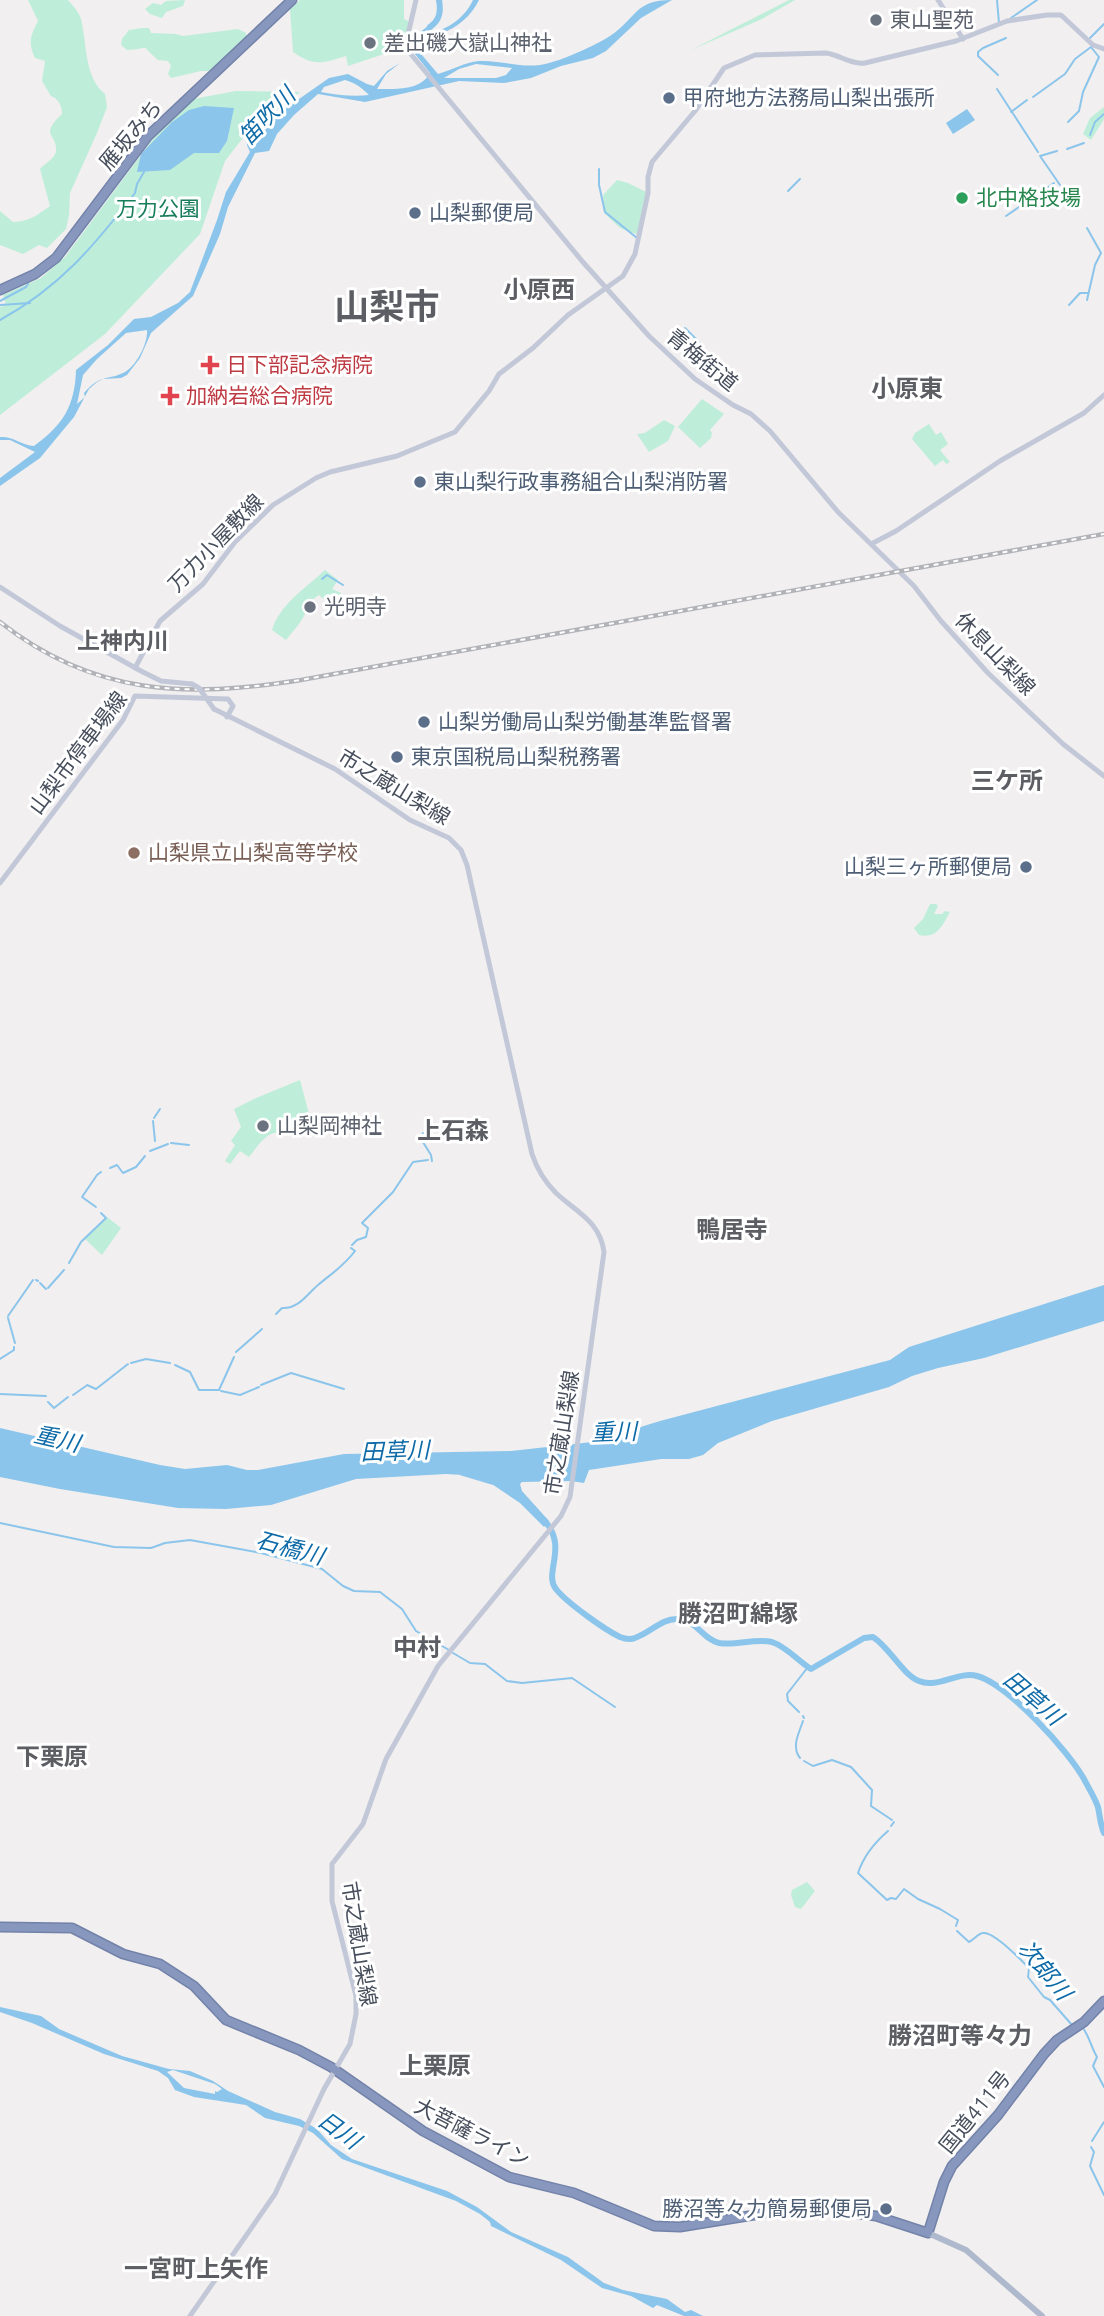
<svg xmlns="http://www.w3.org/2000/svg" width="1104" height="2316" viewBox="0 0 1104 2316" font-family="Ubuntu,'Noto Sans JP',sans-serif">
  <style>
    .green { fill: #beeeda }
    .water { fill: #8bc5eb; fill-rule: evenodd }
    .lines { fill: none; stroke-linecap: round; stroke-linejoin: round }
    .stream { stroke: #8bc5eb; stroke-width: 2 }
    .river { stroke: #8bc5eb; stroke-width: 6 }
    .highway-casing { stroke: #7282a9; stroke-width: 11 }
    .secondary { stroke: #c2c8d8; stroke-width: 5 }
    .primary { stroke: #afb9cd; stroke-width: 6 }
    .highway { stroke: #8797bd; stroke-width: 8 }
    .rail-casing { stroke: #b1b3b9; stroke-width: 4.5 }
    .rail { stroke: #fff; stroke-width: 2; stroke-dasharray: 5; stroke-linecap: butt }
    .secondary-bridge { stroke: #c2c8d8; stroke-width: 5 }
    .worship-dot { fill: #6b7280; stroke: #fff; stroke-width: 2.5 }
    .service-dot { fill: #5c6f8a; stroke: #fff; stroke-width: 2.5 }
    .leisure-dot { fill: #2e9e5b; stroke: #fff; stroke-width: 2.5 }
    .health-dot { fill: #e0444e; stroke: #fff; stroke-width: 2.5 }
    .education-dot { fill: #8d6e63; stroke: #fff; stroke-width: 2.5 }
    .labels { text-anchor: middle; stroke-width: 6; stroke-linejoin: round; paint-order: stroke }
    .worship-label { font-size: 21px; fill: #5b616d; stroke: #fff; text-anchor: start }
    .service-label { font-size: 21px; fill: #4e5e75; stroke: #fff; text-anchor: start }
    .street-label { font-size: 21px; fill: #474e5c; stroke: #fff }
    .leisure-label { font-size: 21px; fill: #27864d; stroke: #fff; text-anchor: start }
    .park-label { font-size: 21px; fill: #187d5d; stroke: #fff }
    .health-label { font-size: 21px; fill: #be3a42; stroke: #fff; text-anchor: start }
    .education-label { font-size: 21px; fill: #785e54; stroke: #fff; text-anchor: start }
    .water-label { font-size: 23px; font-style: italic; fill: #0e6ba8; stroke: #fff }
    .neighbourhood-label { font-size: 23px; font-weight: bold; fill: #5c5e64; stroke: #fff }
    .quarter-label { font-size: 24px; font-weight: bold; fill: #5c5e64; stroke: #fff }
    .town-label { font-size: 35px; font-weight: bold; fill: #5c5e64; stroke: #fff }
  </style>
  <rect width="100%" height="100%" fill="#f1efef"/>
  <g class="green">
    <path d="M28 0H68C73 6 79 12 81 19 87 43 84 77 105 94L107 107 97 133 70 193 69 215 66 229 47 248 39 245 23 254 0 245V211L13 222C31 221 37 215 50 206L40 169C44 164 56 158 56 151 58 134 38 136 62 114 62 106 59 99 51 96L42 81 45 61 35 58C28 43 30 36 38 21Z"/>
    <polygon points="185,0 183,6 166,12 162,18 150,14 145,9 153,3 161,5 166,1"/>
    <path d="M300 0H404V19L410 22 405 47 348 66 346 56C323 63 314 67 293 52L290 9Z"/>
    <polygon points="789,0 795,0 762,19 691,50"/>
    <path d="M142 28H149L151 33 176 34 183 36 238 29 246 33V39L213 71H201L171 78 168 74 171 66 168 61 158 60C137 42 154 49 127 50L121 45 122 39 129 30Z"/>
    <polygon points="236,91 300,92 249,130 225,161 200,234 105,334 0,415 0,307 6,305 3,295 41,278 65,257 159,131 193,99"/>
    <polygon points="1104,107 1104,119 1091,140 1083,134 1090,118"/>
    <polygon points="617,180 628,183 648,193 639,235 620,228 604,213 603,195"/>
    <polygon points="702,399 724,414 710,430 712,433 711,438 700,448 678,427"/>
    <polygon points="664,420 675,426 668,441 649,452 637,434 645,433"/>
    <polygon points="929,424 936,435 941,432 948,444 940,450 950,462 946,464 943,460 935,466 912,439 915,433"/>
    <path d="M325 570 338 580 332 589 341 593 333 607 319 595C310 600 309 606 305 614 301 623 292 632 286 640L272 630C280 604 306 588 325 570Z"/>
    <path d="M930 904H936L938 906 934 914H942L945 911 950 912C942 926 937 939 919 935L914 928 923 919Z"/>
    <path d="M300 1080 309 1114 302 1131C293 1135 283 1131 274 1133 264 1135 255 1150 249 1157L240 1151 230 1164 225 1161 235 1145 231 1141 241 1127 234 1109 256 1098Z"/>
    <polygon points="107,1217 121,1228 102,1255 85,1239"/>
    <polygon points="807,1882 815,1891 801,1909 795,1907 791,1895 792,1890"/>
  </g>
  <g class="water">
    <path d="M473 0H479C466 26 444 34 418 41L416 48 438 74C452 70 465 62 479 61 501 60 524 69 545 64 561 61 596 45 610 36 637 18 634 0 672 0L641 18 606 51 593 58 561 66 531 78 504 83 459 81 365 102 318 94 294 115 277 134 269 151 255 153 228 207 220 234 193 296 151 333 140 358 127 375 121 378 103 379 97 382 89 389 74 417 40 458 0 486V478L35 452 10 440H0V437C13 436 21 445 34 446 63 425 75 406 76 370L108 345 134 319 151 317 178 303 190 292 217 220 226 192 250 152 247 145 248 135 264 128 272 118 329 78 348 74 367 84 374 86 387 71 400 63 386 74 377 89C396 89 420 91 430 73L411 49 413 38 434 21 437 23 425 34C445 32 465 18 473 0ZM476 64 512 68 506 75 496 78H444L459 69ZM345 80C356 83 362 88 369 95 355 97 336 95 321 92L324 87ZM147 330C148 343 137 366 123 373 105 381 101 374 84 393L85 397 77 404 83 375 97 359 126 333Z"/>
    <polygon points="204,106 234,108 227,141 219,153 194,153 170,170 137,172 141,154 172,122 189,110"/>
    <polygon points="967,109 975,120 953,134 946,123"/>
    <polygon points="1104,1285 1104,1321 984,1358 938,1368 912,1376 889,1387 772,1421 718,1443 703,1455 689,1459 661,1459 589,1470 584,1483 571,1481 522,1482 520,1484 522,1491 549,1521 544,1527 520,1503 480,1476 446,1474 356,1479 271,1505 226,1509 178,1508 60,1489 0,1477 0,1428 160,1465 185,1469 227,1465 247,1470 258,1470 344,1454 511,1451 592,1442 660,1421 890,1360 909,1347"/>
    <path d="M0 2007 41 2016 59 2029 122 2056 169 2069 190 2071 213 2081 228 2091 275 2112 300 2119 317 2129 331 2145 352 2159 447 2191 477 2207 511 2232 568 2257 604 2283 623 2290 667 2299 685 2312 691 2310 703 2316H684L657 2305 653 2308 631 2296 602 2288 561 2260 491 2226 490 2222 480 2214 456 2201 342 2159 313 2133 299 2126 265 2118 246 2105 194 2097 175 2090 168 2078 158 2071 104 2054 32 2023 0 2012ZM173 2070 215 2084 222 2089 217 2092 215 2091V2094L184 2088 167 2072Z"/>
  </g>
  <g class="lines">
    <g class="stream">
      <polyline points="997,0 999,23"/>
      <polyline points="1011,18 1037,0"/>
      <polyline points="1090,38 1104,24"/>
      <polyline points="998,75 978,56 978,52 983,48 1006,38"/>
      <polyline points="997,89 1038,152"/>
      <polyline points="1033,97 1065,74 1075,59 1091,47 1099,57 1083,92 1079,111 1068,122"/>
      <polyline points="1011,112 1027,100"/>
      <polyline points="1090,135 1095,122 1104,114"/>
      <polyline points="1067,149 1084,143"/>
      <polyline points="1057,151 1040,156 1060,185"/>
      <polyline points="599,169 599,185 605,212 637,238"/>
      <polyline points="1062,190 1076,209"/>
      <polyline points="788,191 800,179"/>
      <polyline points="1006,216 1054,183"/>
      <polyline points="1087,300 1095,265 1101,253 1087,228"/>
      <polyline points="0,301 26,287 28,284"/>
      <polyline points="0,305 30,303"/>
      <polyline points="1069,305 1080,293 1088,293"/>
      <path d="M0 320C60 287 94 246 135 193L137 184 144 172"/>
      <polyline points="685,328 702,345"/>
      <polyline points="322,579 327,575 343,585"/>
      <polyline points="154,1118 160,1109"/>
      <polyline points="153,1121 155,1141"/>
      <polyline points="423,1133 421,1139 431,1155 432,1161"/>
      <polyline points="171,1143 189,1145"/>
      <polyline points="150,1151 168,1144"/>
      <polyline points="110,1168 117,1165 123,1173 136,1167 145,1156"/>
      <polyline points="96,1207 82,1197 97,1175 101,1172"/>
      <polyline points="352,1245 357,1240 366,1237 368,1228 362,1223 393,1192 413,1162 428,1160"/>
      <polyline points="69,1263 81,1242 106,1218 101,1213"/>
      <polyline points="36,1280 38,1281"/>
      <polyline points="40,1283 46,1289"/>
      <polyline points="48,1288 64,1270"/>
      <path d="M276 1314 282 1308C299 1309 307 1294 318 1285 332 1273 343 1267 355 1251L351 1248"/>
      <polyline points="8,1316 33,1280"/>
      <polyline points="8,1318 15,1343"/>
      <polyline points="236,1352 262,1329"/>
      <polyline points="0,1359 14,1350 14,1347"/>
      <polyline points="131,1363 146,1359 170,1363"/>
      <polyline points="175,1365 190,1372 199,1390 219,1390 234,1357"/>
      <polyline points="87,1385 96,1389 128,1364"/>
      <polyline points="261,1385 291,1373 344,1389"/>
      <polyline points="221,1391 240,1395 259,1387"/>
      <polyline points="0,1394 46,1396"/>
      <polyline points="73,1395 86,1386"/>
      <polyline points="48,1402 54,1408 68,1397"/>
      <polyline points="0,1523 114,1547 151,1548 165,1543 190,1540 261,1553 322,1569 343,1586 354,1591 380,1592 402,1609 416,1631 449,1650"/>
      <polyline points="453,1653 470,1663 485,1664 507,1681 522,1683 572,1678 615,1707"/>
      <polyline points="799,1712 788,1701 787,1694 808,1667"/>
      <polyline points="803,1716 804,1718"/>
      <path d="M800 1758C791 1747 799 1733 803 1721"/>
      <polyline points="804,1761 813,1766 832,1760 851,1767 872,1790 871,1806 892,1820"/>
      <polyline points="891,1826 894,1822"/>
      <path d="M888 1831C874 1843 864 1855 858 1873L887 1900 891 1898 896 1899 904 1889 918 1899 940 1909 958 1920 956 1926"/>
      <path d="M957 1931 969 1942C973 1940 979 1933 983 1933 994 1931 1021 1960 1029 1968L1028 1977 1044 1997 1050 2000 1072 2025"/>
      <path d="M1083 2028C1090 2038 1091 2047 1097 2057L1093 2066 1104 2087"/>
      <polyline points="1092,2141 1104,2122"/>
      <polyline points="1091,2147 1094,2152 1090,2166 1104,2195"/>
    </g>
    <g class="river">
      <path d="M430 27C440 20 441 11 439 0"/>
      <polyline points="463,1473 493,1482"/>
      <path d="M544 1520C569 1547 543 1573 556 1589 566 1602 605 1630 620 1637 625 1639 630 1640 635 1638 650 1633 662 1618 678 1619 696 1619 702 1639 719 1643 736 1646 755 1638 772 1642 787 1647 798 1661 811 1669L864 1638 873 1637C890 1648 902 1674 919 1681 937 1689 958 1671 977 1676 1007 1684 1068 1750 1084 1779 1088 1787 1095 1798 1098 1807 1100 1816 1100 1824 1104 1833"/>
    </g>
    <defs>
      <g id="highway">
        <polyline points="0,290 35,274 56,258 148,136 292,0"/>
        <polyline points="0,1927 72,1928 123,1954 160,1964 194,1986 226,2020 299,2050 331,2067 423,2131 509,2177 574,2193 654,2226 680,2227 804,2207 876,2216 928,2233 944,2182 952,2166 998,2115 1044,2054 1057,2040 1084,2022 1104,2001"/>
      </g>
    </defs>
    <use href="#highway" class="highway-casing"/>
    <g class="secondary">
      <polyline points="416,0 405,47 582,261 649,336 695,379 733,405 751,414 770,431 838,512 914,586 941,621 988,673 1063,744 1104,776"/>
      <polyline points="938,0 963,39"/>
      <polyline points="873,543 896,531 1000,461 1084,413 1104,395"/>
      <polyline points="0,587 60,626 141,671 161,681 192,684"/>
      <path d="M135 668 160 621 203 584 235 542 273 505 316 478 330 472 397 456 455 432 489 391 499 374 533 348 568 315 623 276 635 254 648 193V177L652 162 695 111 724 68 755 55 826 53C840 55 852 65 865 63L956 41 1007 21 1047 15H1061L1093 45 1104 49"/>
      <polyline points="0,883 123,720 135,696 228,699 233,706 227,717"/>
      <path d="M190 2316 275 2194 324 2089 350 2044 356 2014V1996L332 1901V1864L363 1824 386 1759 438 1666 561 1516 570 1497 604 1252C600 1221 576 1212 556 1193 545 1182 537 1169 532 1154L467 865 461 850 449 838 410 820 335 769 214 709"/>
    </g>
    <polyline class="primary" points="928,2233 966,2250 1042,2316"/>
    <use href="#highway" class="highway"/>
    <defs>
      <path id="rail" d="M0 622C94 696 187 698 301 680L1104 534"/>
    </defs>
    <use href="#rail" class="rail-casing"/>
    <use href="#rail" class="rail"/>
    <polyline class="secondary-bridge" points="192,684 199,688 214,709"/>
  </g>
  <g class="worship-dot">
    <circle cx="876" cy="20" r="7"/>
    <circle cx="370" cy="43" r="7"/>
    <circle cx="310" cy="607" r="7"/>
    <circle cx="263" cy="1126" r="7"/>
  </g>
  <g class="service-dot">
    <circle cx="669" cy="98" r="7"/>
    <circle cx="415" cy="213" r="7"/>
    <circle cx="420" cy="482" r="7"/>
    <circle cx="424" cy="722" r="7"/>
    <circle cx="397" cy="757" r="7"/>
    <circle cx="1026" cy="867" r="7"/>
    <circle cx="886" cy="2209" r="7"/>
  </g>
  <circle class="leisure-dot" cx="962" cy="198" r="7"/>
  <g class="health-dot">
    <path d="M206.5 354.5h7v7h7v7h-7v7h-7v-7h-7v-7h7z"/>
    <path d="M166.5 385.5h7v7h7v7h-7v7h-7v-7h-7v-7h7z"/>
  </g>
  <circle class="education-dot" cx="134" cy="853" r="7"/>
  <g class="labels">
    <g class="worship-label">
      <text x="890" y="27">東山聖苑</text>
      <text x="384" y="50">差出磯大嶽山神社</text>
      <text x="324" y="614">光明寺</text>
      <text x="277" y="1133">山梨岡神社</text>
    </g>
    <g class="service-label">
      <text x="683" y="105">甲府地方法務局山梨出張所</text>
      <text x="429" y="220">山梨郵便局</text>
      <text x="434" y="489">東山梨行政事務組合山梨消防署</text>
      <text x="438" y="729">山梨労働局山梨労働基準監督署</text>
      <text x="411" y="764">東京国税局山梨税務署</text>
      <text x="1012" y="874" text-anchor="end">山梨三ヶ所郵便局</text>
      <text x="872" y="2216" text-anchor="end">勝沼等々力簡易郵便局</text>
    </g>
    <g class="street-label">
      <text transform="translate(131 135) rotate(-50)" y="7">雁坂みち</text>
      <text transform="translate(702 360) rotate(39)" y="7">青梅街道</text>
      <text transform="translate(216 543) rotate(-46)" y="7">万力小屋敷線</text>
      <text transform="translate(995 654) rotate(46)" y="7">休息山梨線</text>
      <text transform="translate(78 753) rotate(-53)" y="7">山梨市停車場線</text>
      <text transform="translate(394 787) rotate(31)" y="7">市之蔵山梨線</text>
      <text transform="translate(562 1433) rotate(-81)" y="7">市之蔵山梨線</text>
      <text transform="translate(359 1944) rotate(81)" y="7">市之蔵山梨線</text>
      <text transform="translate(975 2112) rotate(-51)" y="7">国道411号</text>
      <text transform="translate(472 2133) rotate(27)" y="7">大菩薩ライン</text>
    </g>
    <g class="leisure-label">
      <text x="976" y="205">北中格技場</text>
    </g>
    <g class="park-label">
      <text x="158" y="216">万力公園</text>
    </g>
    <g class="health-label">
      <text x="226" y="372">日下部記念病院</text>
      <text x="186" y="403">加納岩総合病院</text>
    </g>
    <g class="education-label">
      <text x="148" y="860">山梨県立山梨高等学校</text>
    </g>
    <g class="water-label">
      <text transform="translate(267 116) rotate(-46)" y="8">笛吹川</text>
      <text transform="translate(614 1432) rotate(-2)" y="8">重川</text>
      <text transform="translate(57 1439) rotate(13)" y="8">重川</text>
      <text transform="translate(395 1451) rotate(-2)" y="8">田草川</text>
      <text transform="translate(290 1548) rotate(15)" y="8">石橋川</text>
      <text transform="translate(1033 1698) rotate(41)" y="8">田草川</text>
      <text transform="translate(1045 1970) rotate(51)" y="8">次郎川</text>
      <text transform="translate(339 2130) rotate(36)" y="8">日川</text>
    </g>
    <g class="neighbourhood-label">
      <text x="123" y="649">上神内川</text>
    </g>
    <g class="quarter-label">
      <text x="539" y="298">小原西</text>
      <text x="907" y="397">小原東</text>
      <text x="1007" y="789">三ケ所</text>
      <text x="453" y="1139">上石森</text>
      <text x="732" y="1238">鴨居寺</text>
      <text x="738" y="1622">勝沼町綿塚</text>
      <text x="417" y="1656">中村</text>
      <text x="52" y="1765">下栗原</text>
      <text x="960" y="2044">勝沼町等々力</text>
      <text x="435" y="2074">上栗原</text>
      <text x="196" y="2277">一宮町上矢作</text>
    </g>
    <g class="town-label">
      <text x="387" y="319">山梨市</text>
    </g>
  </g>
</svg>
